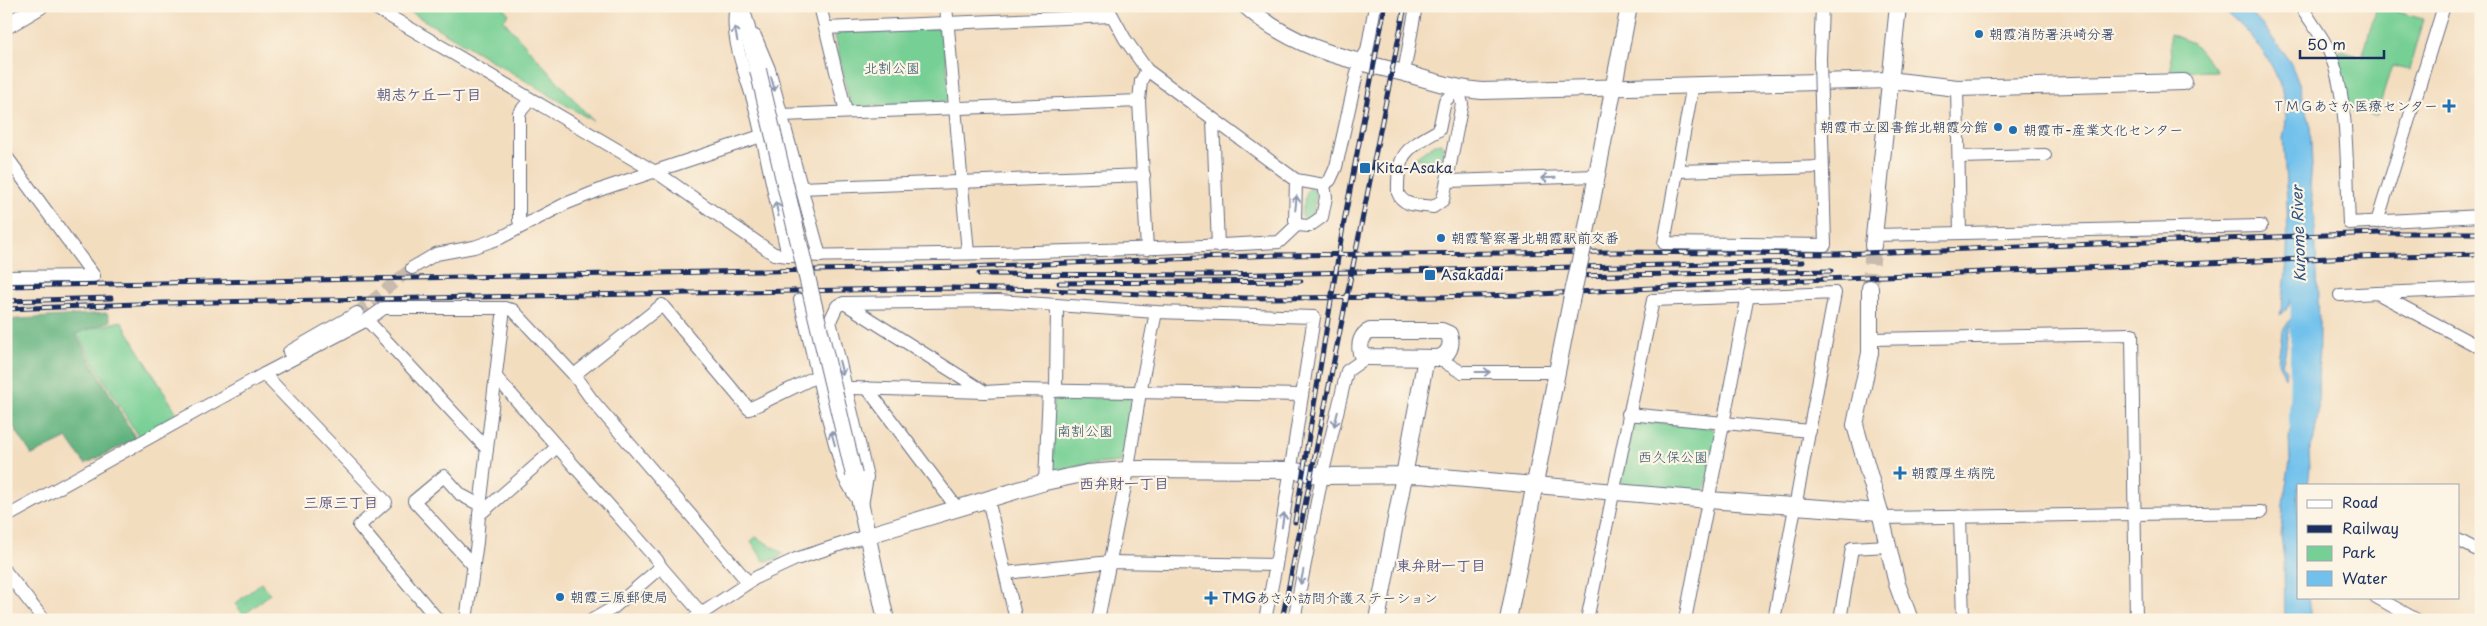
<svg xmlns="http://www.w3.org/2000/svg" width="2487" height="626" viewBox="0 0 2487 626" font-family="'Playpen Sans','Klee One',sans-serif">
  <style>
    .green { fill: #76cf94; stroke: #487f79 }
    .forest { fill: #60b27e; stroke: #3e706e }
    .water { fill: #71c1ec; stroke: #4678a5 }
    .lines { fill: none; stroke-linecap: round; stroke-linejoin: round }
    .river { stroke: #71c1ec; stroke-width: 20 }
    .minor-tunnel { stroke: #c8baac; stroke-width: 12; stroke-dasharray: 12 6; stroke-linecap: butt }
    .tertiary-tunnel { stroke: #c8baac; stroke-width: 16; stroke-dasharray: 16 8; stroke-linecap: butt }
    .minor-casing { stroke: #676c80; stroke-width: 14 }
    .tertiary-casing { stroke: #676c80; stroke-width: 18 }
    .minor { stroke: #fff; stroke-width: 12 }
    .tertiary { stroke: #fff; stroke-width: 16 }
    .rail-casing { stroke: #1b2f5e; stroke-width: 5 }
    .rail { stroke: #fcf5e5; stroke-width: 3; stroke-dasharray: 9; stroke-linecap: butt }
    .minor-bridge-casing { stroke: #676c80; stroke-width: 14; stroke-linecap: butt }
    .tertiary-bridge-casing { stroke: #676c80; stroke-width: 18; stroke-linecap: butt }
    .minor-bridge { stroke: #fff; stroke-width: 12 }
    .tertiary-bridge { stroke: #fff; stroke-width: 16 }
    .oneway { stroke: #8d97ae }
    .poi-dot { fill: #1f6fb2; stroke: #fcf5e5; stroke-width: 2 }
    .labels { text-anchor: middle; stroke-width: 4.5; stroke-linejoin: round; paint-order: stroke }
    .poi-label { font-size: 14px; fill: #1b2f5e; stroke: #fcf5e5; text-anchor: start }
    .park-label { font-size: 14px; fill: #32576c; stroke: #fcf5e5 }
    .neighbourhood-label { font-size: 15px; font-weight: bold; fill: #5a5785; stroke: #fcf5e5 }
    .water-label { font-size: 15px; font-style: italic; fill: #305482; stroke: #fcf5e5 }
  </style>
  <rect width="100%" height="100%" fill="#fcf5e5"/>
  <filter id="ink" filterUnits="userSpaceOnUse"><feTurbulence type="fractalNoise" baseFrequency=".02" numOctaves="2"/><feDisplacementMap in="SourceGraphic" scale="10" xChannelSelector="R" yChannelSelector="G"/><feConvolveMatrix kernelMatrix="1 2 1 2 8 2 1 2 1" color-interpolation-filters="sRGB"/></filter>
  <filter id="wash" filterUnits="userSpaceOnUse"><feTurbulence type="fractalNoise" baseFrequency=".0096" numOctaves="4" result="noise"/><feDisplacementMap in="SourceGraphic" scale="20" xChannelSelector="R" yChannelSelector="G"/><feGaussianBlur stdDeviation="1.12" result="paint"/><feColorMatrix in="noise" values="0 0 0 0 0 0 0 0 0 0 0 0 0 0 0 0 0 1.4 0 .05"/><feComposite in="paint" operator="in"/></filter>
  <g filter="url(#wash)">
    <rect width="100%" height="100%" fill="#f3ddbf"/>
    <g class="green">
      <polygon points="400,6 502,6 509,14 503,20 593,121"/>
      <polygon points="2377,6 2391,6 2390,10 2423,19 2409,70 2392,66 2376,117 2348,109 2335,55 2341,51 2362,57"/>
      <polygon points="938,28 944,34 950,98 944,103 855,107 849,101 835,36 839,32"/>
      <polygon points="2170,34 2193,43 2218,71 2171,72"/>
      <polygon points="1441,143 1444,147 1441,163 1415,158 1435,144"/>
      <polygon points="1310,188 1316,192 1312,218 1307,220 1301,215 1307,191"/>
      <polygon points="121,321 178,415 139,438 76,333"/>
      <polygon points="1058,398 1129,398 1133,403 1123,459 1120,462 1078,466 1054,473 1050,469 1053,402"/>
      <polygon points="1634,420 1712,428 1717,434 1706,488 1700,492 1622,484 1619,479"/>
      <polygon points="756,537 783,553 778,559 764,561 751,541"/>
      <polygon points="261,583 270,594 244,615 235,604"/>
    </g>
    <polygon class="forest" points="107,313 111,321 75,334 136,439 85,464 67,438 32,455 6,415 6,320"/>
    <path class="water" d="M2218 6H2244L2265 28 2290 62 2299 83 2310 123 2312 165 2310 186 2315 227 2319 322 2318 413 2314 439 2309 452 2310 468 2308 485H2298V597H2308L2311 620H2285L2284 559 2281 536 2283 504 2290 461 2289 434 2294 419 2293 400 2305 392C2305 386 2303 382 2303 376 2302 361 2308 327 2301 315L2296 327 2290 326C2284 338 2288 351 2282 363L2286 370 2285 378 2278 362 2282 332 2294 314 2298 292 2294 286 2289 307 2280 315C2292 254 2287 199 2283 138 2297 88 2257 34 2218 6Z"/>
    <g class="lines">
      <polyline class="river" points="2299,423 2301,289"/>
    </g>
  </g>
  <g filter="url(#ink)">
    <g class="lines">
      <polyline class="minor-tunnel" points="357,313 412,268"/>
      <polyline class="tertiary-tunnel" points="1870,288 1873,246"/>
      <defs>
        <g id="minor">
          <path d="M372 6 662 176 774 254 788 256C952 254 1116 252 1279 242L1297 225"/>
          <path d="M736 6C729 38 747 76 755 107 767 156 777 207 788 256"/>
          <polyline points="820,6 846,112"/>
          <polyline points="946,6 968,253"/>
          <polyline points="1107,6 1125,39 1147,70 1296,180 1324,185 1326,197 1322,217 1309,226 1297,225"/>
          <path d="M2301 6C2309 19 2319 32 2326 45 2350 90 2346 172 2349 223L2481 216"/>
          <polyline points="825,28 1112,16"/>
          <polyline points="755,36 769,69 820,256"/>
          <polyline points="1820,59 1822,6"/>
          <polyline points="1404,73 1416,6"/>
          <polyline points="1693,84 1664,243 1825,245 1821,101"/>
          <path d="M1458 88 1462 104 1443 200 1433 207C1421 205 1403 207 1398 193 1397 152 1406 149 1439 130L1445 101Z"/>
          <polyline points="1957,88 1960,233"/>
          <polyline points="782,115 1139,101"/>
          <polyline points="1213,120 1218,246"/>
          <polyline points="6,156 94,276 6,277"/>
          <polyline points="1959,157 2045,155"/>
          <polyline points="1677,171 1822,167"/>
          <polyline points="1296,180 1295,220 1297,225"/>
          <polyline points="1448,181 1596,176"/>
          <polyline points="1324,185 1330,180 1336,167 1359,64 1367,51 1375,6"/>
          <polyline points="800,188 1144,175"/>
          <polyline points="2377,222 2444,6"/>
          <polyline points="521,226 519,220 519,113 530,100"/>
          <polyline points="1875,235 2261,226"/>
          <polyline points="1147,249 1139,101 1141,81 1147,70"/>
          <polyline points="412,268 436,254 474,247 500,238 565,204 605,188 761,136"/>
          <polyline points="2377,293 2481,289"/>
          <polyline points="2340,295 2377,293 2481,348"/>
          <polyline points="800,300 823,399 844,477 855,496"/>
          <polyline points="844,303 985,392"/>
          <polyline points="367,320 487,449"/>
          <polyline points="830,321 867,477 862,505"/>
          <polyline points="806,325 830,321 837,306 844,303 998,301 1156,312 1314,317 1276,565 1265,620"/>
          <polyline points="1871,339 2132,334 2136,620"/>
          <polyline points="289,352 357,313"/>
          <polyline points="1438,358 1461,372 1556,372"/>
          <polyline points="264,374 386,502 359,526 438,620"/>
          <polyline points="574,375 662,305 749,409 817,376"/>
          <polyline points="496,377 657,560 661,567 701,613"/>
          <polyline points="867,388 957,508"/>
          <polyline points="1056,391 1057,305"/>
          <polyline points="823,399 846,388 852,388 985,392 1019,390 1302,395"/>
          <polyline points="1628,414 1810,431"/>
          <polyline points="1045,482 1049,391"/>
          <polyline points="988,499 1016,620"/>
          <polyline points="479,515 557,447"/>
          <polyline points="1960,516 1963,620"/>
          <polyline points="6,517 264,374 367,320 384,308 504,308 513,310 574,375 592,400 748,582"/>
          <polyline points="1881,518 2261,512"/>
          <polyline points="2458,540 2481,552"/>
          <polyline points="474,566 414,501 444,476 461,495 480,505"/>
          <polyline points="6,572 44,620"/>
          <polyline points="1006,573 1110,562 1276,565"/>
          <polyline points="2376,597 2417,620"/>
          <polyline points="466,620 477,542 479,515 504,308"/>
          <polyline points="592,620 613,608 661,567"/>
          <polyline points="692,620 757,577 796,559 869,535"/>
          <polyline points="1098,620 1126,481 1140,392 1156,312"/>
          <polyline points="1294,620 1322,476 1347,371 1367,357"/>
          <polyline points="1587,620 1653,300 1835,293 1774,620"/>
          <polyline points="1685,620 1748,295"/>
          <polyline points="1840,620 1852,548 1888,546"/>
        </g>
        <g id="tertiary">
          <polyline points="741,6 758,70"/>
          <path d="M1246 6C1292 48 1346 59 1404 73 1430 80 1455 89 1482 91L1889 80 1957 88 2184 82"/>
          <polyline points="6,26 40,6"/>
          <polyline points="1584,243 1629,6"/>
          <polyline points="1873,246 1898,6"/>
          <polyline points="1870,288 1870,353 1855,425 1880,512 1897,584 1910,620"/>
          <path d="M1370 331H1442L1449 334C1453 345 1449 355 1438 358L1367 357 1361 353C1359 344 1361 335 1370 331Z"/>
          <polyline points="854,475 886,620"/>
          <polyline points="869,535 1045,482 1087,473 1138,469 1291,470 1322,476 1420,475 1708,500 1880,512"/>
          <polyline points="1377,620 1426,358"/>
          <polyline points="1508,620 1571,301"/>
        </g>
      </defs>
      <use href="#minor" class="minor-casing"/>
      <use href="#tertiary" class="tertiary-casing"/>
      <use href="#minor" class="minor"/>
      <use href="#tertiary" class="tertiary"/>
      <defs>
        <g id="rail">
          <polyline points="979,274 1221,275 1803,262"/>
          <polyline points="1571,276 1831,271"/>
          <polyline points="1059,283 1301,281"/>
          <polyline points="6,286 965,267 1277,255 1617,252 1837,254 2379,233 2481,233"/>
          <polyline points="6,301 111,298"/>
          <polyline points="6,309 163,303 951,288 1046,290 1244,298 1432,297 1520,295 1884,276 2355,257 2481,254"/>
          <polyline points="1295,522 1343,227 1385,6"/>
          <polyline points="1282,620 1405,6"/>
        </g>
      </defs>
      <use href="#rail" class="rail-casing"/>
      <use href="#rail" class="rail"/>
      <defs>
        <polyline id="minor-bridge" points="1820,59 1821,101"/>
        <g id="tertiary-bridge">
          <polyline points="758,70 854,475"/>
          <polyline points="1571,301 1584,243"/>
        </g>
      </defs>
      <use href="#minor-bridge" class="minor-bridge-casing"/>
      <use href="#tertiary-bridge" class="tertiary-bridge-casing"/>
      <use href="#minor-bridge" class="minor-bridge"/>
      <use href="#tertiary-bridge" class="tertiary-bridge"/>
    </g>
    <defs><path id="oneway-shaft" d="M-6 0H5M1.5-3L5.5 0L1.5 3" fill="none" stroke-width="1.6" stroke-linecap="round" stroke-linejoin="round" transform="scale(1.25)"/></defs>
    <g class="oneway">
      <use href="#oneway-shaft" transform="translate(736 34) rotate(-101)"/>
      <use href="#oneway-shaft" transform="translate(773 84) rotate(75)"/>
      <use href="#oneway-shaft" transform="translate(1548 178) rotate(178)"/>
      <use href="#oneway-shaft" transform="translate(1296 203) rotate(-84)"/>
      <use href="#oneway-shaft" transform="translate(777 209) rotate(-102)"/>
      <use href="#oneway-shaft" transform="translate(841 368) rotate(76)"/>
      <use href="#oneway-shaft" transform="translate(1483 372)"/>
      <use href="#oneway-shaft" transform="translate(1336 419) rotate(104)"/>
      <use href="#oneway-shaft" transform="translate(833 438) rotate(-105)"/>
      <use href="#oneway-shaft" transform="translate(1283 520) rotate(-81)"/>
      <use href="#oneway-shaft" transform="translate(1302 577) rotate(101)"/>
    </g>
  </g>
  <g class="poi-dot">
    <circle cx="1979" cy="34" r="5"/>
    <path d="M2446.5 98.5h5v5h5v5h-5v5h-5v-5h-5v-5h5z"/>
    <circle cx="1998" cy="127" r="5"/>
    <circle cx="2013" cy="130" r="5"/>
    <rect x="1359" y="162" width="12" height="12" rx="2.5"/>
    <circle cx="1441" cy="238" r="5"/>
    <rect x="1424" y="269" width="12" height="12" rx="2.5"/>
    <path d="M1897.5 465.5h5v5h5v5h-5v5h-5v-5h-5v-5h5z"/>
    <circle cx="560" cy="597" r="5"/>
    <path d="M1208.5 590.5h5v5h5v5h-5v5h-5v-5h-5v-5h5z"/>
  </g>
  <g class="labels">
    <g class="poi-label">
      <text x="1989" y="39">朝霞消防署浜崎分署</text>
      <text x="2438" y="111" text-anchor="end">ＴＭＧあさか医療センター</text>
      <text x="1988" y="132" text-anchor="end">朝霞市立図書館北朝霞分館</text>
      <text x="2023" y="135">朝霞市-産業文化センター</text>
      <text x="1376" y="173">Kita-Asaka</text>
      <text x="1451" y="243">朝霞警察署北朝霞駅前交番</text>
      <text x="1441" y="280">Asakadai</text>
      <text x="1911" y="478">朝霞厚生病院</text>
      <text x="570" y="602">朝霞三原郵便局</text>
      <text x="1222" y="603">TMGあさか訪問介護ステーション</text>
    </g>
    <g class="park-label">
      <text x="892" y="73">北割公園</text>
      <text x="1085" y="436">南割公園</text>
      <text x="1673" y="462">西久保公園</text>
    </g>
    <g class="neighbourhood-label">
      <text x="429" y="100">朝志ケ丘一丁目</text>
      <text x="1124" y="489">西弁財一丁目</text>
      <text x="341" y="508">三原三丁目</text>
      <text x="1441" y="571">東弁財一丁目</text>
    </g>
    <g class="water-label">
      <text transform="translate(2299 234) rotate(-92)" y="5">Kurome River</text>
    </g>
  </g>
  <rect width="2487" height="626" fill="none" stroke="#fcf5e5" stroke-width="25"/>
  <rect x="2297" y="484" width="162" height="115" fill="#fcf5e5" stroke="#a2a6af"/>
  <rect x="2307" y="500" width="25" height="8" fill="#ffffff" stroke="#a2a6af"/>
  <text x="2342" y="508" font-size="15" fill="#1b2f5e">Road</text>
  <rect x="2307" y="525" width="25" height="8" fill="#1b2f5e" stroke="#a2a6af"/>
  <text x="2342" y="534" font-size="15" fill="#1b2f5e">Railway</text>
  <rect x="2307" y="546" width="25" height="15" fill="#76cf94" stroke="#a2a6af"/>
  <text x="2342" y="558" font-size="15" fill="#1b2f5e">Park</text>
  <rect x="2307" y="571" width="25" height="15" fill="#71c1ec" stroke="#a2a6af"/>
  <text x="2342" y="584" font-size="15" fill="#1b2f5e">Water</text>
  <path d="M2300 50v8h84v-8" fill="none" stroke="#1b2f5e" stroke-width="2.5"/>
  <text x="2307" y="50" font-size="15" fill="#1b2f5e" stroke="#fcf5e5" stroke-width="4" paint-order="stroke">50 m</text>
</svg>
